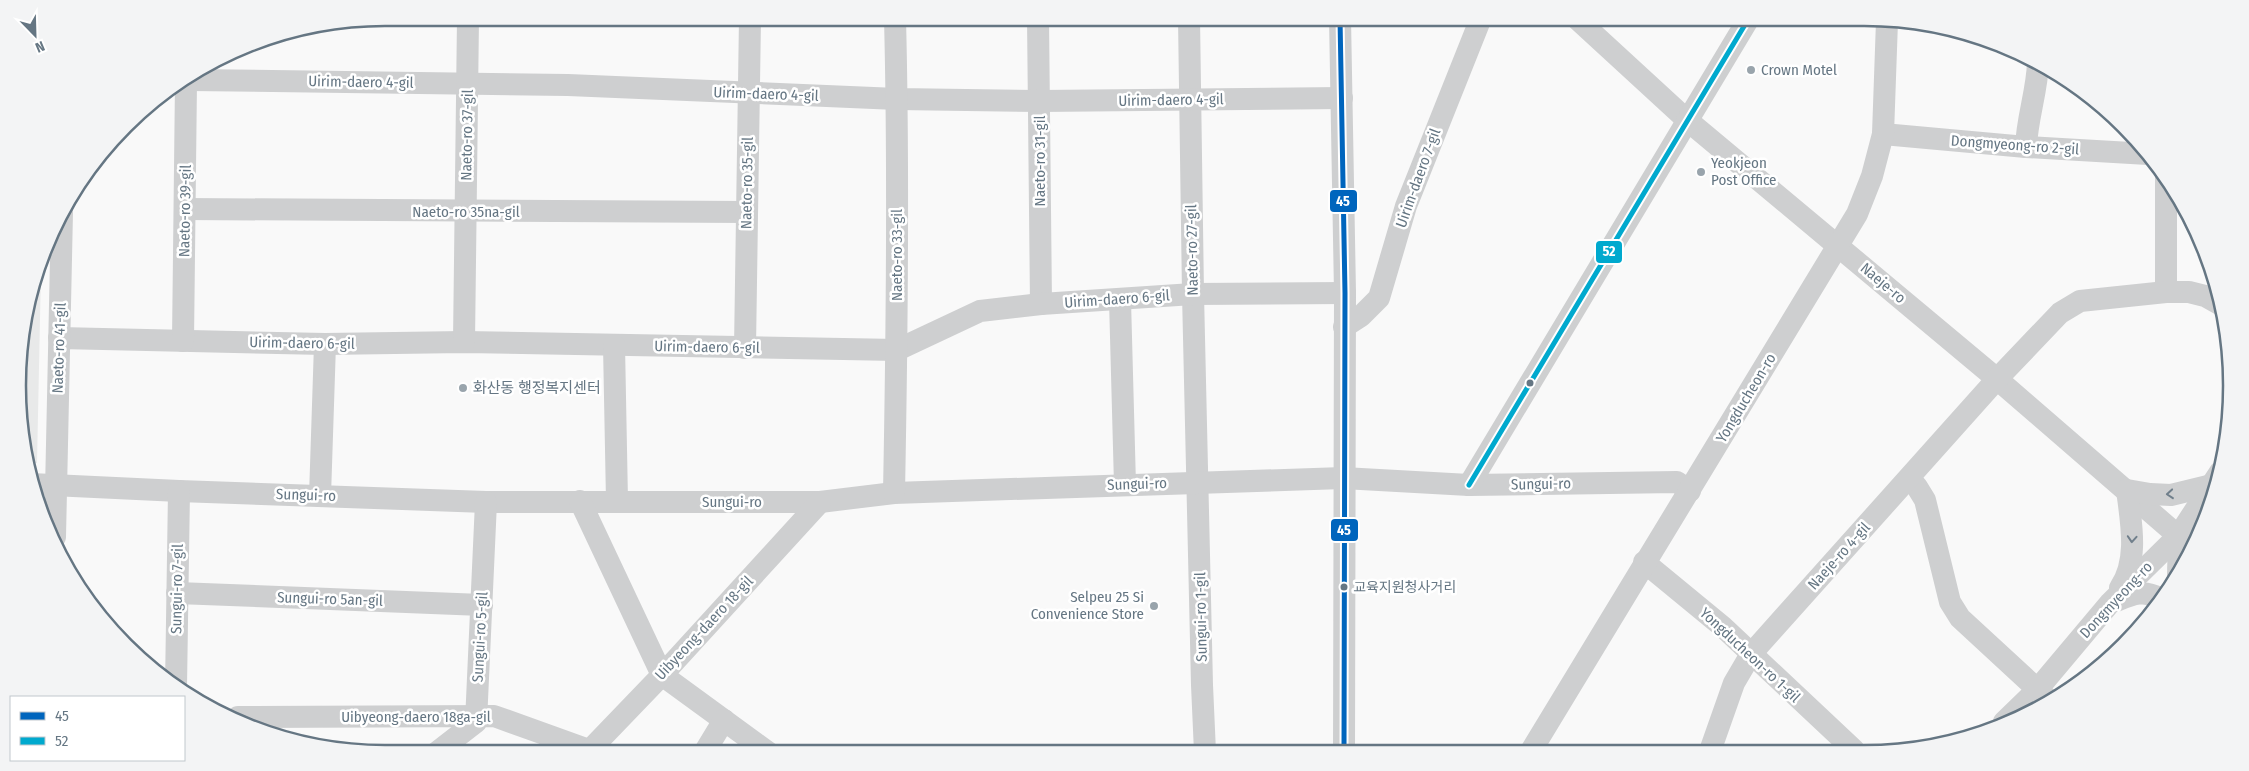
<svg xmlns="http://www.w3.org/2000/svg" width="2249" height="771" viewBox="0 0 2249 771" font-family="'Fira Sans Condensed','Noto Sans KR',sans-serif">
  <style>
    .built { fill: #e8e9e9 }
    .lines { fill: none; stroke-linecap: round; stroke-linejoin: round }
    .minor { stroke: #cecfd0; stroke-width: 22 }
    .bus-1-casing { stroke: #fff; stroke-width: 9 }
    .bus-2-casing { stroke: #fff; stroke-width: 9 }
    .bus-1 { stroke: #0065bd; stroke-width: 5 }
    .bus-2 { stroke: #00a9ce; stroke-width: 5 }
    .oneway { stroke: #707f8b }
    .poi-dot { fill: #99a4ac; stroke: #fff; stroke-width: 2 }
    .bus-dot { fill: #657683; stroke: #fff; stroke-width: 2 }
    .labels { text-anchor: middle; stroke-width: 5; stroke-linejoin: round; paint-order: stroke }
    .bus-label { font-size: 14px; fill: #657683; stroke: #fff; text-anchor: start }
    .poi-label { font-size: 15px; fill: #657683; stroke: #fff; text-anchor: start }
    .street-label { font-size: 15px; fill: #657683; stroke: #fff }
    .rim { fill: none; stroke: #657683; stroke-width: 2.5 }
    .line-badge { stroke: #fff; stroke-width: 2 }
    .badge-label { font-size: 14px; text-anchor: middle; font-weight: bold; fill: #fff }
  </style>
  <rect width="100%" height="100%" fill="#f9f9f9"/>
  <polygon class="built" points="41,271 37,463 27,463 18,410 21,338"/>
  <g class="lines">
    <g class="minor">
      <polyline points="1038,18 1041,304"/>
      <polyline points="1189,18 1193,294 1202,685 1205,752"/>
      <polyline points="1340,18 1345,293 1344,751"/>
      <polyline points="1576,18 1687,120 1997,379 2191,547"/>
      <polyline points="190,80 568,85 897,99 1040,101 1342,98"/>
      <polyline points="1883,134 2026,147 2148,154"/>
      <path d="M2026 147C2027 118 2037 92 2038 63"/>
      <polyline points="2166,178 2166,292"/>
      <polyline points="185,209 747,212"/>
      <polyline points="1120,300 1125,485"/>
      <polyline points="1344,327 1361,316 1379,298 1406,206 1481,18"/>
      <polyline points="59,338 325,344 464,342 897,350 980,311 1041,304 1193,294 1345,293"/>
      <polyline points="183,341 186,82"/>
      <polyline points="464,342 468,18"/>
      <polyline points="614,345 617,501"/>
      <polyline points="745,348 750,18"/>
      <polyline points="1910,479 1917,487 1925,500 1950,602 1960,618 2049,700"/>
      <polyline points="31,484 179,491 486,502 820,502 894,493 1343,478 1469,485 1677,482 1690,491"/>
      <polyline points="1469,485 1749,18"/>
      <path d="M894 493C897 335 899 176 895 18"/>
      <polyline points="320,496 325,344"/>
      <polyline points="580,501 662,675 769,753"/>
      <polyline points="55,537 62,212"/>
      <polyline points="1644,562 1723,627 1854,750"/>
      <polyline points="2178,575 2179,535"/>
      <path d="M2120 588C2139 560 2131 522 2127 490L2150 494 2171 495 2212 485V493"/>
      <polyline points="177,593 482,605"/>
      <path d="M2116 601C2131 595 2143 589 2159 598"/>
      <polyline points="176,687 179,491"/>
      <polyline points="238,717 494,716 589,750"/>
      <polyline points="2004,722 2037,690 2110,603 2179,535 2220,472"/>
      <polyline points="1531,751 1857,214 1872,176 1883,134 1887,21"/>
      <polyline points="1710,751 1734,683 1751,654 1997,379 2060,313 2080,301 2166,292 2189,292 2205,296 2221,305"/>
      <polyline points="436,753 476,722 486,502"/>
      <polyline points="587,753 662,675 820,502"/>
      <polyline points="704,753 724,720"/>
    </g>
    <defs>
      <polyline id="bus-1" points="1340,18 1345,293 1344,751"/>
      <polyline id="bus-2" points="1469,485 1749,18"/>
    </defs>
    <use href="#bus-1" class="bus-1-casing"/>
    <use href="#bus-2" class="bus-2-casing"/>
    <use href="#bus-1" class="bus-1"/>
    <use href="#bus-2" class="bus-2"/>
  </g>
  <defs><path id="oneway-chevron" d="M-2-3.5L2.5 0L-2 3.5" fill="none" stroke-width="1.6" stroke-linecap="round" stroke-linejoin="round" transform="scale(1.25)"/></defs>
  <g class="oneway">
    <use href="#oneway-chevron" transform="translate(2170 494) rotate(175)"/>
    <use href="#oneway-chevron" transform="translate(2132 539) rotate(94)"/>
  </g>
  <g class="poi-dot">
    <circle cx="1751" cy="70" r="5"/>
    <circle cx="1701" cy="172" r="5"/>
    <circle cx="463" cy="388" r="5"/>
    <circle cx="1154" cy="606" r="5"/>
  </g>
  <g class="bus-dot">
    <circle cx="1530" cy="383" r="4.5"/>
    <circle cx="1344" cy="587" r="4.5"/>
  </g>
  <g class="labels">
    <g class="bus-label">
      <text x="1353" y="592">교육지원청사거리</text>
    </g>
    <g class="poi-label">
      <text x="1761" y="75">Crown Motel</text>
      <text x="1711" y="168">Yeokjeon<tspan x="1711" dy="17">Post Office</tspan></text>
      <text x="473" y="393">화산동 행정복지센터</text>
      <text x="1144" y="602" text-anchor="end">Selpeu 25 Si<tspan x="1144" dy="17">Convenience Store</tspan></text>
    </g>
    <g class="street-label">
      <text transform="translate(361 82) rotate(1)" y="5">Uirim-daero 4-gil</text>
      <text transform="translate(766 94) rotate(2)" y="5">Uirim-daero 4-gil</text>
      <text transform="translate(1171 100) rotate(-1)" y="5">Uirim-daero 4-gil</text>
      <text transform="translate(467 135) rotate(-89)" y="5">Naeto-ro 37-gil</text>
      <text transform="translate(2015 145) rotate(4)" y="5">Dongmyeong-ro 2-gil</text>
      <text transform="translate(1040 161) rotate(-90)" y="5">Naeto-ro 31-gil</text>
      <text transform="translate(1418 178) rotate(-70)" y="5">Uirim-daero 7-gil</text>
      <text transform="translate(747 183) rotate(-89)" y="5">Naeto-ro 35-gil</text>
      <text transform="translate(185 211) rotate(-89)" y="5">Naeto-ro 39-gil</text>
      <text x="466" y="217">Naeto-ro 35na-gil</text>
      <text transform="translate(1192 250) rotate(-91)" y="5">Naeto-ro 27-gil</text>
      <text transform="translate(897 255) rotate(-90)" y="5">Naeto-ro 33-gil</text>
      <text transform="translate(1883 283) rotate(40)" y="5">Naeje-ro</text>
      <text transform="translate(1117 299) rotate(-4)" y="5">Uirim-daero 6-gil</text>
      <text transform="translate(302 343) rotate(1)" y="5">Uirim-daero 6-gil</text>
      <text transform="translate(707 347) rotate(1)" y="5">Uirim-daero 6-gil</text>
      <text transform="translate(59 348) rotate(-88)" y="5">Naeto-ro 41-gil</text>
      <text transform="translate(1746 398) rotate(-59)" y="5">Yongducheon-ro</text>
      <text transform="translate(1137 484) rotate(-2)" y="5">Sungui-ro</text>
      <text transform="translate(1541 484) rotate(-1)" y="5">Sungui-ro</text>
      <text transform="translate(306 495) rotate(2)" y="5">Sungui-ro</text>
      <text x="732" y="507">Sungui-ro</text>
      <text transform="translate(1839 556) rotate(-48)" y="5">Naeje-ro 4-gil</text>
      <text transform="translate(177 589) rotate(-89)" y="5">Sungui-ro 7-gil</text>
      <text transform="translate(330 599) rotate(2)" y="5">Sungui-ro 5an-gil</text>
      <text transform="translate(2116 600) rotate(-47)" y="5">Dongmyeong-ro</text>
      <text transform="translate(1201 617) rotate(-91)" y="5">Sungui-ro 1-gil</text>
      <text transform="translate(704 628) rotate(-47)" y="5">Uibyeong-daero 18-gil</text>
      <text transform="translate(480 637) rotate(-87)" y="5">Sungui-ro 5-gil</text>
      <text transform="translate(1750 655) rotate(43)" y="5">Yongducheon-ro 1-gil</text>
      <text x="416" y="722">Uibyeong-daero 18ga-gil</text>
    </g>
  </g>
  <path d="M0 0H2249V771H0ZM385 26H1864A359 359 0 0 1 2223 385V386A359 359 0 0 1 1864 745H385A359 359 0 0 1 26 386V385A359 359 0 0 1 385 26Z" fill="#f3f4f5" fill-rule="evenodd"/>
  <path class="rim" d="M385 26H1864A359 359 0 0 1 2223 385V386A359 359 0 0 1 1864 745H385A359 359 0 0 1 26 386V385A359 359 0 0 1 385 26Z"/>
  <g class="line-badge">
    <rect x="1329" y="189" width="29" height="24" rx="5" fill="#0065bd"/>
    <rect x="1595" y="240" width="28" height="24" rx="5" fill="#00a9ce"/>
    <rect x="1330" y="518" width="29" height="24" rx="5" fill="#0065bd"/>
  </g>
  <g class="badge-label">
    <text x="1343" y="206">45</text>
    <text x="1609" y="256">52</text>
    <text x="1344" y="535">45</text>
  </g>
  <rect x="10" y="696" width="175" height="65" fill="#ffffff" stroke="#c1c8cd"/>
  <rect x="20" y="712" width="25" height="8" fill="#0065bd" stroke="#c1c8cd"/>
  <text x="55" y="721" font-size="15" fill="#657683">45</text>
  <rect x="20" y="737" width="25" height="8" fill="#00a9ce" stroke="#c1c8cd"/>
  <text x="55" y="746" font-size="15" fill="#657683">52</text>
  <g transform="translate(35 35) rotate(157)" stroke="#ffffff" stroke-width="4" paint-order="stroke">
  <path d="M0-4L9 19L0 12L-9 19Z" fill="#657683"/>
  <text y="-8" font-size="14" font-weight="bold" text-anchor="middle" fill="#657683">N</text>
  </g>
</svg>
